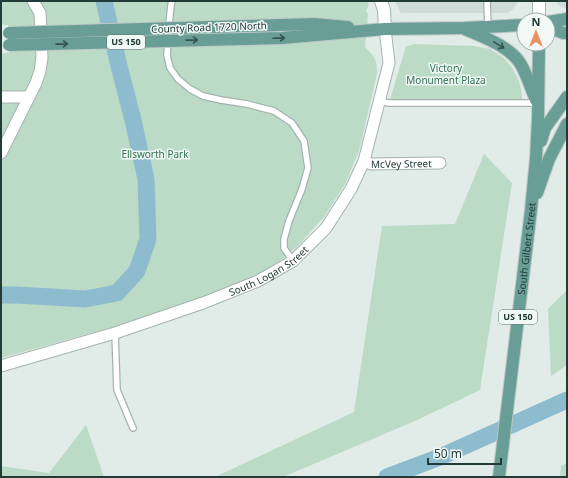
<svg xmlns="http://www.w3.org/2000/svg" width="568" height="478" viewBox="0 0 568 478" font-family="'Noto Sans',sans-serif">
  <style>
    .built { fill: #cfdbd7 }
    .green { fill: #bbdbc7 }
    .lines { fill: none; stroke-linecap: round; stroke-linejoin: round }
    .river { stroke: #8cbccd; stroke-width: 17 }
    .service-casing { stroke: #a4b3af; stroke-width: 8 }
    .minor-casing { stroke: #a4b3af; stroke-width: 13 }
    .tertiary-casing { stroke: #a4b3af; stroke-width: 14 }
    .secondary-casing { stroke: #a0b6b1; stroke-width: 14 }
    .primary-casing { stroke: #c1c8c7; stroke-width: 14 }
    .service { stroke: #fff; stroke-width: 5.5 }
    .minor { stroke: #fff; stroke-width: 11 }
    .tertiary { stroke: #fff; stroke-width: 12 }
    .secondary { stroke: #fff; stroke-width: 12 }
    .primary { stroke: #689e96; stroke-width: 12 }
    .primary-bridge-casing { stroke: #c1c8c7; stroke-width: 14; stroke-linecap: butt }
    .primary-bridge { stroke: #689e96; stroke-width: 12 }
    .oneway { stroke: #34544f }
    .labels { text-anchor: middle; stroke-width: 3; stroke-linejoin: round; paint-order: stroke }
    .shield { fill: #f1f8f5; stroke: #607470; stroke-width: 1 }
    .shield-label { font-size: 9px; font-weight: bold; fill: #223b37 }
    .street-label { font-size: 10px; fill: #223b37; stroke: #f1f8f5 }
    .park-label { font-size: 10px; fill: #2f6f4f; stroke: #f1f8f5 }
  </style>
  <rect width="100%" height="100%" fill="#e1ebe8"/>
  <g class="built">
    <polygon points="395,1 518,1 517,4 512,10 507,13 401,13"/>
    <polygon points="556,1 567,1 567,9 558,5"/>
  </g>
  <g class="green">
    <path d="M1 1H367L369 4 366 11 368 14 365 47C375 57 377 59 377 74L359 151 345 184 324 217 296 248 275 265 221 292 145 318 1 358V54L9 52 8 25 1 24Z"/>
    <polygon points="415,44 474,46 490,49 504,58 512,68 519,81 522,95 522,103 389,103 406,46"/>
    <polygon points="484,154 512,183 480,390 415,421 283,477 215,477 354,412 382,226 455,224"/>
    <polygon points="567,290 567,365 551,376 548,309"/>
    <polygon points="86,425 104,477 1,477 1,466 49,473"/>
    <polygon points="567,463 567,477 560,477 561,466"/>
  </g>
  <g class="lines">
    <g class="river">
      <polyline points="1,295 17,295 85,299 117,293 137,271 148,239 146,179 133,120 119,66 104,1"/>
      <polyline points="387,477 440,457 567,400"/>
    </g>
    <defs>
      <g id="service">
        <polyline points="172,1 171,5 169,24 167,55 170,68 178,79 190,89 203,96 221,100 247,104 274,111 292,123 304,141 308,168 302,189 289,221 284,239 284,248 293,261"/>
        <polyline points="487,1 488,27"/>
        <polyline points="380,101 389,103 538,103"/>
        <polyline points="115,333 117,390 133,428"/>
      </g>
      <g id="minor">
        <polyline points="1,97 28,97"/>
        <polyline points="1,153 36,83 40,71 42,58 40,13 33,1"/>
        <path id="s1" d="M364 161 371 164 440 163"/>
        <path id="s2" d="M1 366 115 333 203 303 258 281 293 261 326 228 351 189 364 161 389 63 385 29"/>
      </g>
      <polyline id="tertiary" points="381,1 384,10 385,29"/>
      <polyline id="secondary" points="539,1 539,20"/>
      <g id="primary">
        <polyline points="548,22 567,19"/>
        <polyline points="243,26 314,24 348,27"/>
        <polyline points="548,27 563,33 567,33"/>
        <path d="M465 29C483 37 509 46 520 63 526 72 531 89 536 100"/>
        <polyline points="244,39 282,38 385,29 464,28 524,25"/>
        <polyline points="541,141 545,128 567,97"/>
        <polyline points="537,193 549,159 567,124"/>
        <path id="s3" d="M499 477 531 210 536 158 538 118 539 44"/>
      </g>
    </defs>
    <use href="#service" class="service-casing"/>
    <use href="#minor" class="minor-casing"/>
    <use href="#tertiary" class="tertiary-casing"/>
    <use href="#secondary" class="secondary-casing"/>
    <use href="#primary" class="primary-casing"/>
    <use href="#service" class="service"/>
    <use href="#minor" class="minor"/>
    <use href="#tertiary" class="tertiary"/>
    <use href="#secondary" class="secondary"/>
    <use href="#primary" class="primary"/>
    <defs>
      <g id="primary-bridge">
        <polyline points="9,33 243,26"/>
        <polyline points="9,45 244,39"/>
      </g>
    </defs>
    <use href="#primary-bridge" class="primary-bridge-casing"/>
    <use href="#primary-bridge" class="primary-bridge"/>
  </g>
  <defs><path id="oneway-shaft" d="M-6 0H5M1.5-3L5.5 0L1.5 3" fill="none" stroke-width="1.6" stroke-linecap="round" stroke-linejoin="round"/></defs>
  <g class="oneway">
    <use href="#oneway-shaft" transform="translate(279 38) rotate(-2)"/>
    <use href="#oneway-shaft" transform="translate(192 40) rotate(-1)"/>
    <use href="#oneway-shaft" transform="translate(62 44) rotate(-1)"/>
    <use href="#oneway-shaft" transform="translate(499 45) rotate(31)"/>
  </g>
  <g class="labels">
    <g class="shield">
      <rect x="107" y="35" width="38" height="14" rx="3"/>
      <rect x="499" y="310" width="38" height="14" rx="3"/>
    </g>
    <g class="shield-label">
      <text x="126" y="45">US 150</text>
      <text x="518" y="320">US 150</text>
    </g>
    <g class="street-label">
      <text transform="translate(209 27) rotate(-2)" y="4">County Road 1720 North</text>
      <text dy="4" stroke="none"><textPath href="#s1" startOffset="38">McVey Street</textPath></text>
      <text dy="4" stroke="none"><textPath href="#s3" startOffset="230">South Gilbert Street</textPath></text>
      <text dy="4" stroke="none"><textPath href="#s2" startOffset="285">South Logan Street</textPath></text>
    </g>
    <g class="park-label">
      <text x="446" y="72">Victory<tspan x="446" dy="12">Monument Plaza</tspan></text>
      <text x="155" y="158">Ellsworth Park</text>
    </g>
  </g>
  <rect width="568" height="478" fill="none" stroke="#223b37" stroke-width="4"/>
  <g transform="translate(536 32)"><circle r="19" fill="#f1f8f5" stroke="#9eaca9"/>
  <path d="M0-3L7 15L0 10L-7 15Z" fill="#ea915f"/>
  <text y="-6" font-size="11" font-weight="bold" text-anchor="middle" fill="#223b37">N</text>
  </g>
  <path d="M428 458v6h73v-6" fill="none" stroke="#223b37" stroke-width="2"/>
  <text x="434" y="458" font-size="12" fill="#223b37" stroke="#f1f8f5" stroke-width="3" paint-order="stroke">50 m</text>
</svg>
